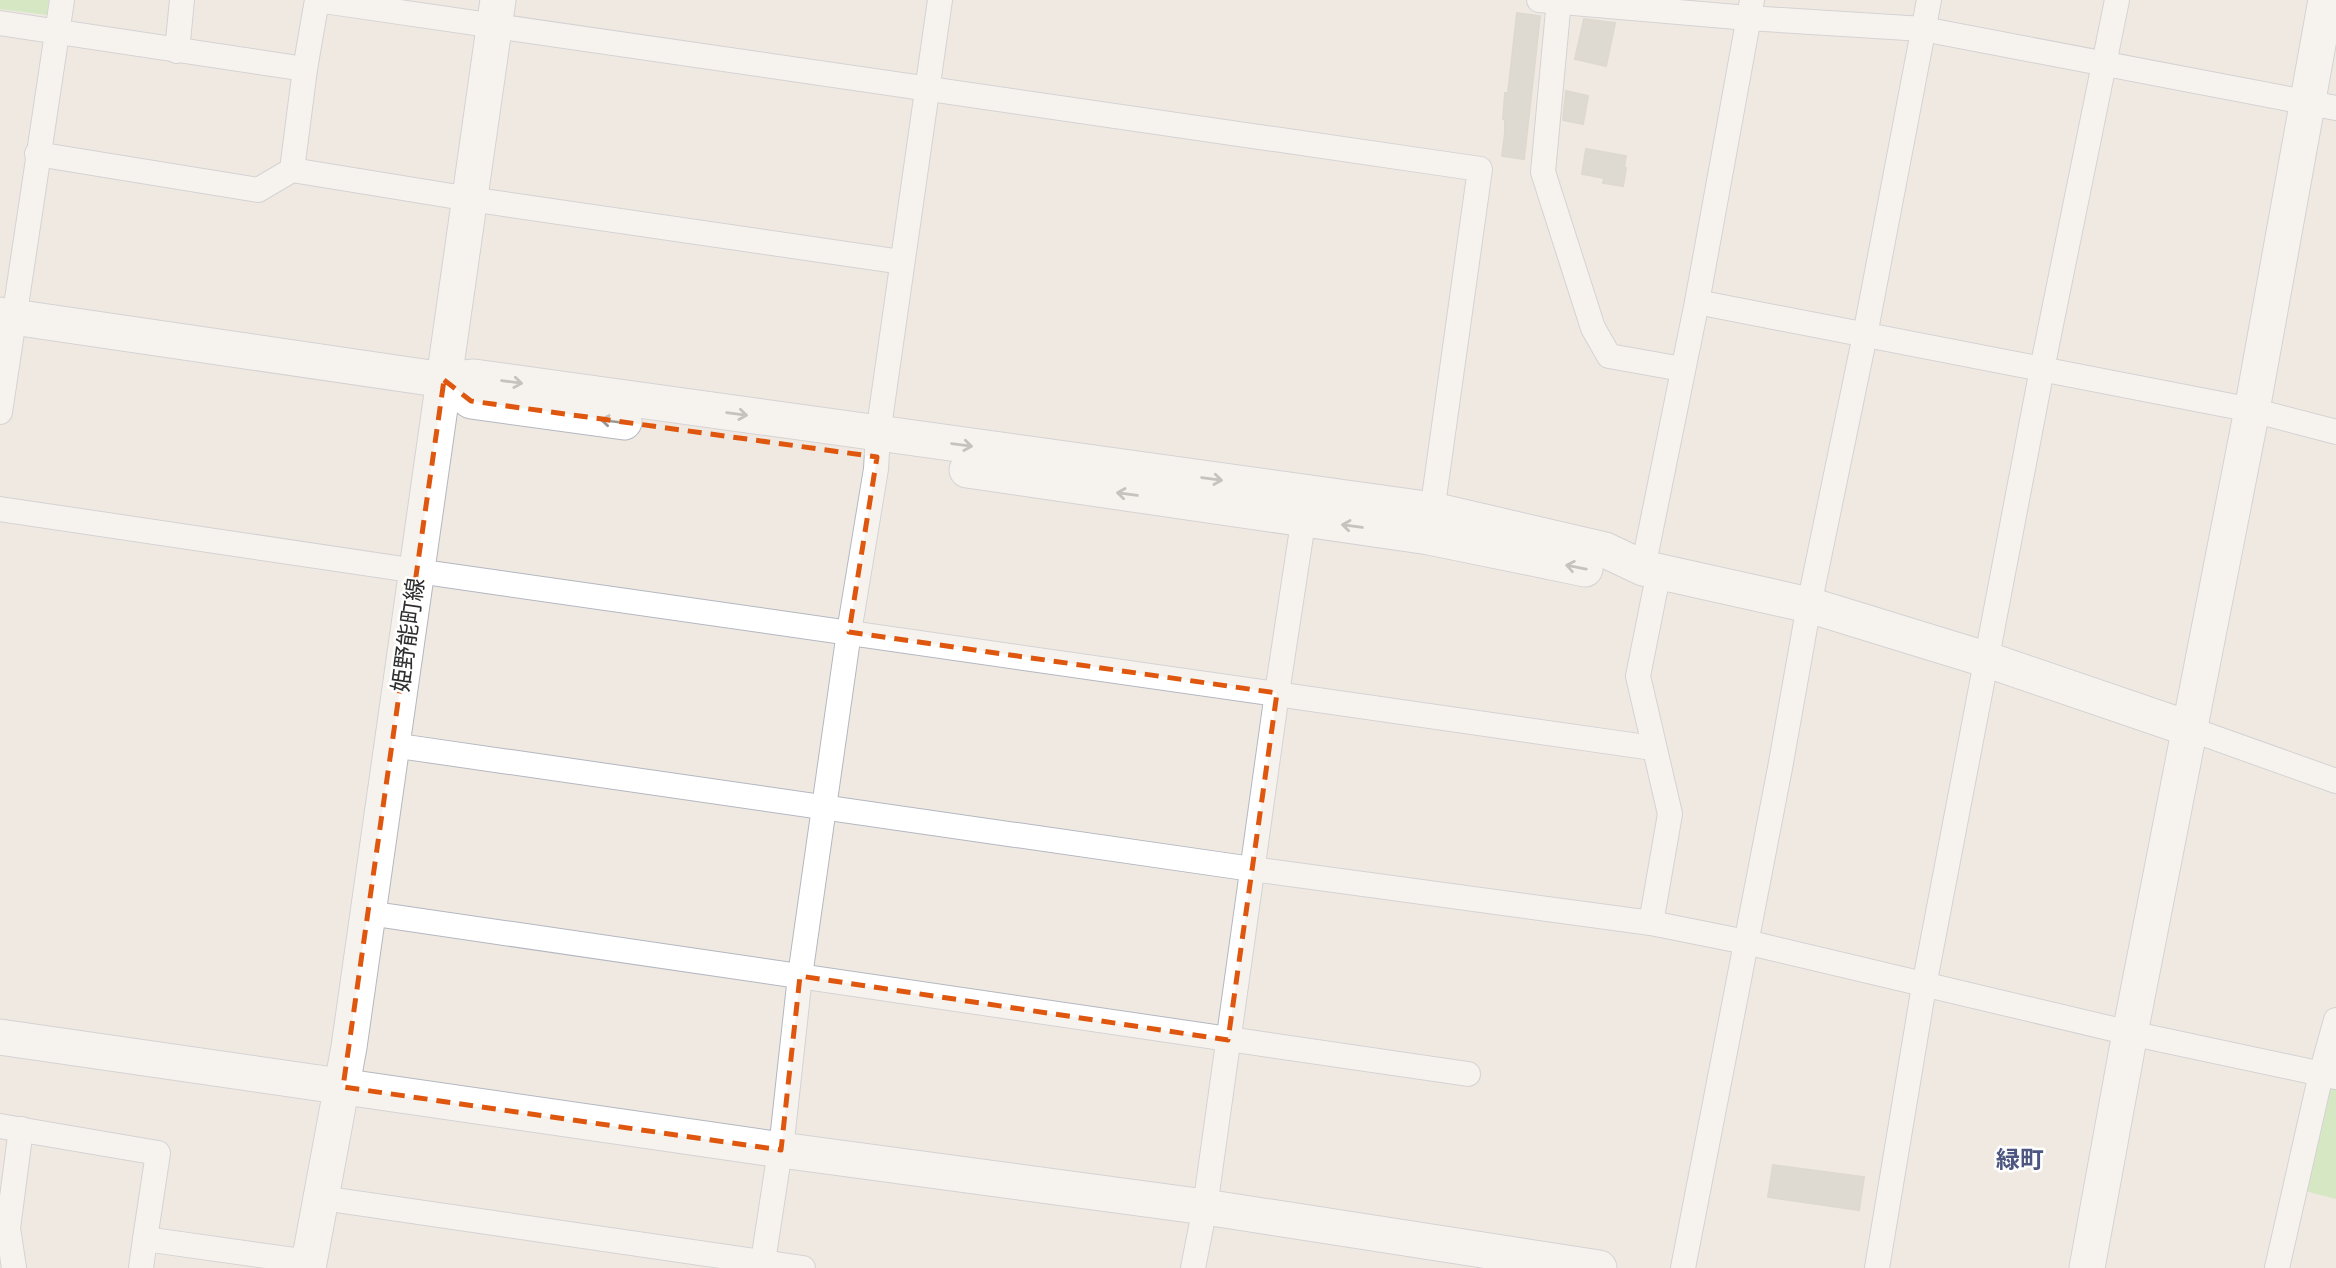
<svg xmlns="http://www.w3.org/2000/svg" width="2336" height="1268" viewBox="0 0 2336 1268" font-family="'Noto Sans','Noto Sans JP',sans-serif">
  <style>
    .green { fill: #b6e59e }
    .building { fill: #cbc7bf; stroke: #cbc5ba; stroke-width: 2 }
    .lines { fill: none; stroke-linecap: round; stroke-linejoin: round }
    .street-casing { stroke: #b4b7c1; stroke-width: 26 }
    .secondary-casing { stroke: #b4b7c1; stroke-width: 37 }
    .street { stroke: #fff; stroke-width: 24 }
    .secondary { stroke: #fff; stroke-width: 35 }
    .oneway { stroke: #969696 }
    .marked { fill: none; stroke: #df570e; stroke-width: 5; stroke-dasharray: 14 9; stroke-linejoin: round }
    .labels { text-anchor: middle; stroke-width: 5; stroke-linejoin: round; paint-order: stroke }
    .street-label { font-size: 23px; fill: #2e2e2e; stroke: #fff }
    .neighbourhood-label { font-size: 24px; font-weight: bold; fill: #4d5680; stroke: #fff }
  </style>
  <rect width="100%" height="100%" fill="#efe9e1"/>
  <g class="green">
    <polygon points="0,0 49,0 47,15 0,9"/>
    <polygon points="2324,1080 2336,1082 2336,1199 2298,1189"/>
  </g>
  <g class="building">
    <polygon points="1517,13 1540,16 1524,159 1502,156 1505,133 1505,119 1503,119 1505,93 1508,93"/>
    <polygon points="1584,19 1615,23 1606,66 1575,59"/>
    <polygon points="1566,91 1588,96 1583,124 1563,120"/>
    <polygon points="1586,149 1626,156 1624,167 1626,168 1623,186 1603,183 1604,178 1582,174"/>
    <polygon points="1773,1165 1864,1177 1859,1210 1768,1197"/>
  </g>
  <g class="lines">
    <defs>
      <g id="street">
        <polyline points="1539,0 1748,18 1923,29 2336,108"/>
        <polyline points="1559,0 1543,172 1593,328 1609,356 1682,369"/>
        <polyline points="0,23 305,69 317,0 1480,169 1430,526"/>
        <polyline points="177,51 182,0"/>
        <polyline points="37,154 258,190 292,170 470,199 902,262"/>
        <polyline points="292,170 305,69"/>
        <polyline points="1697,302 2252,410 2336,432"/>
        <polyline points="0,412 62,0"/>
        <polyline points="0,509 417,571 1653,748"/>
        <polyline points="1643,568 1697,302 1752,0"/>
        <polyline points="2190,729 2336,781"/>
        <polyline points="392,745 1252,869 1651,923 1746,942 2130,1033 2336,1077"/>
        <polyline points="368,913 1468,1074"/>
        <polyline points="1651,923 1670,814 1638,676 1655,591 1661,572"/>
        <polyline points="0,1126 158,1153 145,1239 309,1262"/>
        <polyline points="322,1198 803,1268"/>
        <polyline points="14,1268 8,1228 21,1129"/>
        <polyline points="141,1268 145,1239"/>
        <polyline points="762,1268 783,1131 800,976 849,632 876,469 878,434 940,0"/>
        <polyline points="1193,1268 1205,1207 1277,693 1306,503"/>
        <polyline points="1683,1268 1780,768 1809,605 1865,335 1929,0"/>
        <polyline points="1877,1268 1924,986 2042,369 2117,0"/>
        <polyline points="2277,1268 2321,1074 2336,1020"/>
      </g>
      <g id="secondary">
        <polyline points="0,315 444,380 474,377 1433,510 1605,550 1643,568 1809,605 1988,660 2190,729"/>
        <polyline points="444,380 471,401 624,422"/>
        <polyline points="967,470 1429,537 1585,569"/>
        <polyline points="0,1037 781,1150 1205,1207 1599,1268"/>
        <polyline points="308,1268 349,1047 498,0"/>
        <polyline points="2087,1268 2130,1033 2252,410 2326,0"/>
      </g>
    </defs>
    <use href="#street" class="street-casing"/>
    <use href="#secondary" class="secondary-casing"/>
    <use href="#street" class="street"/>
    <use href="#secondary" class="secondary"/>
  </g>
  <defs><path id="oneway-shaft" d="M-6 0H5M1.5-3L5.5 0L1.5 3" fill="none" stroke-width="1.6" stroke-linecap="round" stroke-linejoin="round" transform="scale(1.75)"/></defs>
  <g class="oneway">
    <use href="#oneway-shaft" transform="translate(512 382) rotate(8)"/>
    <use href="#oneway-shaft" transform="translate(737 414) rotate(8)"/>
    <use href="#oneway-shaft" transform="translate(611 421) rotate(-172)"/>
    <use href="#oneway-shaft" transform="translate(962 445) rotate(8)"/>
    <use href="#oneway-shaft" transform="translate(1212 479) rotate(8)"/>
    <use href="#oneway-shaft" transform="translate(1127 494) rotate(-172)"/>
    <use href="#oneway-shaft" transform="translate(1352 526) rotate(-172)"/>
    <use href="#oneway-shaft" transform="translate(1576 567) rotate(-169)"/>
  </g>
  <path d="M0 0H2336V1268H0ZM444 380 471 401 877 457 849 632 1277 693 1228 1040 800 976 781 1150 343 1087Z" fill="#efe9e1" fill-opacity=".55" fill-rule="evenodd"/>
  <path class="marked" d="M444 380 471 401 877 457 849 632 1277 693 1228 1040 800 976 781 1150 343 1087Z"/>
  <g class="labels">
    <g class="street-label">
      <text transform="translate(408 635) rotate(-82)" y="8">姫野能町線</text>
    </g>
    <g class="neighbourhood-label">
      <text x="2020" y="1168">緑町</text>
    </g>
  </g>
</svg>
